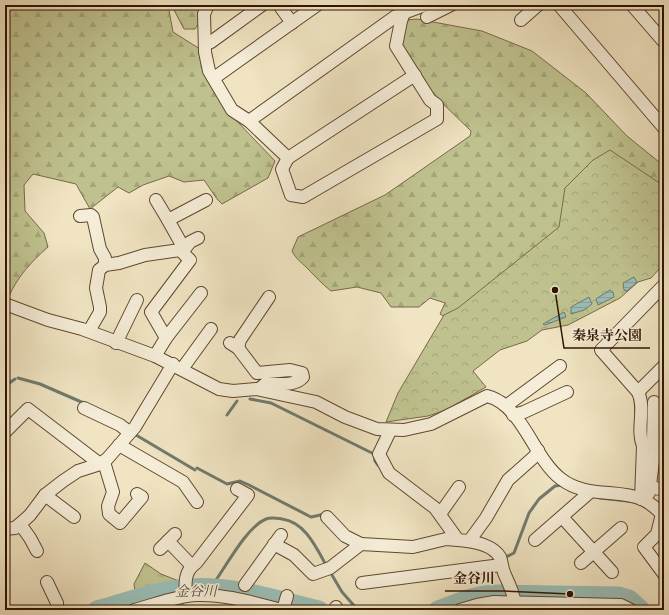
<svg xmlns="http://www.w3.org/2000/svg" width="669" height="615" viewBox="0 0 669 615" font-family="'IM FELL Double Pica','Noto Serif JP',serif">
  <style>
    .grass { fill: url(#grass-tufts); stroke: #786a48 }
    .forest { fill: url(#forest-firs); stroke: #786a48 }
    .park { fill: url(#park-crowns); stroke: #786a48 }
    .water { fill: url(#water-rules); stroke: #707a6d }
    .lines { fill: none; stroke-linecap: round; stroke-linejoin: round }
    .stream { stroke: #707a6d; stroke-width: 3 }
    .river { stroke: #9abeb6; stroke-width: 19 }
    .minor-casing { stroke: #604730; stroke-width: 14 }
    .minor { stroke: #f5edd7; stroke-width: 12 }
    .labels { text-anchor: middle; stroke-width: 3; stroke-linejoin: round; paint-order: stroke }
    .water-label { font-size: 14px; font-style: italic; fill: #554f40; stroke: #f5edd7 }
    .leader { fill: none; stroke: #301300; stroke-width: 1.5 }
    .callout-dot { fill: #301300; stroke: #f5edd7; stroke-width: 1.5 }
    .callout-label { font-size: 14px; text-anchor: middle; font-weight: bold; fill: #301300; stroke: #f5edd7; stroke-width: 3; stroke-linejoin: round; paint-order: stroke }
  </style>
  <defs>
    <pattern id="grass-tufts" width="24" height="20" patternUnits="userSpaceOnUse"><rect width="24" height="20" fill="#bfc28f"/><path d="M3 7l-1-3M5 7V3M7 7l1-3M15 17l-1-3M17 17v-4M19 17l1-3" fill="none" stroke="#a4a67a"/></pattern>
    <pattern id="forest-firs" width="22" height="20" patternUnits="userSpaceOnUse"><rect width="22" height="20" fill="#bfc28f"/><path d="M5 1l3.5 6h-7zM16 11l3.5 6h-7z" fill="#a4a67a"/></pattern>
    <pattern id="park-crowns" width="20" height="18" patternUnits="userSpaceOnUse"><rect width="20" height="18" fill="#bfc28f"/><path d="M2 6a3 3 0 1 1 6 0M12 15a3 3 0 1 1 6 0" fill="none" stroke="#a4a67a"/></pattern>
    <pattern id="water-rules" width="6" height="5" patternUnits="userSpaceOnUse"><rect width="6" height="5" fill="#9abeb6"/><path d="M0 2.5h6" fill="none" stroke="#85a29b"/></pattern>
  </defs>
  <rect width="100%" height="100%" fill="#f0e4c2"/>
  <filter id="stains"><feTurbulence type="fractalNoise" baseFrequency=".005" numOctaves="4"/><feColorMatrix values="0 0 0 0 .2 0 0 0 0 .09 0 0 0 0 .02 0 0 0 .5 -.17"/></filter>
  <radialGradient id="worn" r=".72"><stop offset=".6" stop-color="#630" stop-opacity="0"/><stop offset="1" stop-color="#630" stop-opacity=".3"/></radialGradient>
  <polygon class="grass" points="145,563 161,574 179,581 135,591 134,584"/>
  <g class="forest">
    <path d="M5 5H168L173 32 200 49 233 117 275 161 268 178 222 204 217 199 204 180 184 182 169 176 143 185 129 193 118 187 90 209 76 184 33 174 24 185 25 211 44 233 48 247C31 262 18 276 9 296H5Z"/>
    <polygon points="174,5 204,5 199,23 195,29 184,29 173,8"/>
    <path d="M417 19 482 31 532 51 586 93 627 136 664 166V196L472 332 440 314 445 303 430 298 419 307H391L381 293 357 287 331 291C322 284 315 276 307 268 301 262 296 259 292 251L298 237 385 195 470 136 471 131 434 95 400 44 406 20Z"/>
  </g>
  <polygon class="park" points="610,150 664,186 664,259 661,267 651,278 638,282 620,298 568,325 542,330 527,341 500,350 473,371 486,387 446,410 428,416 386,422 398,393 444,315 458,308 559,227 565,188 593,160"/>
  <g class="water">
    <polygon points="634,277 637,282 627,291 624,290 623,283"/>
    <polygon points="610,290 613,292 614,297 598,305 596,299"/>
    <polygon points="589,297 592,304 584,310 571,314 571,307"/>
    <polygon points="564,312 566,317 545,325 543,324"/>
  </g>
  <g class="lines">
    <g class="stream">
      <polyline points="18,378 40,384 86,404"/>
      <polyline points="5,386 15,379"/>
      <polyline points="250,399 271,403 374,454 375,461 378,465"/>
      <polyline points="227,415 237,401"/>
      <polyline points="136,435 195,470"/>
      <polyline points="197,468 227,484 240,481 249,485 311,517 325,514"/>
      <polyline points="600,498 628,501"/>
      <polyline points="504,558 514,553 529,513 539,499 555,486 562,485"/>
      <polyline points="329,570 342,592 357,609"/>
      <path d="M216 580C228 563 247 527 266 519 271 517 276 518 282 519 305 522 316 547 326 565"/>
      <polyline points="211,588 213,585"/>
    </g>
    <g class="river">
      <polyline points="160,592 177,610"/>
      <path d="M97 610C127 602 158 590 189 588 233 585 277 600 319 610"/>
      <path d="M438 610C458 603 476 594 497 594L619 596 629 599 641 610"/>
    </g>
    <defs>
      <g id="minor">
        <polyline points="208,5 204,14 205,52 209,71 232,110 249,121 288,158 282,169 291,195 303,197 437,119 437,105 430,100 396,46 401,21 407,5"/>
        <polyline points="279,5 292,23"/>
        <polyline points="559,5 664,128"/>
        <polyline points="632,5 664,42"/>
        <polyline points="427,17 451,5"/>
        <polyline points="521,20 538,5"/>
        <polyline points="205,44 211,42 262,5"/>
        <polyline points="214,78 317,5"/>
        <polyline points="249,121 396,16 425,5"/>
        <polyline points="288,158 415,75"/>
        <polyline points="156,200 168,220"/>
        <polyline points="80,216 91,215 93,217 100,249 105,258 105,265"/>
        <polyline points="183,251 182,245 168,220 206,200"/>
        <polyline points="183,251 190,242 198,238"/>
        <path d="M5 304 48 320 82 329 155 356 219 389 233 391 256 389 316 402 345 417 377 429 404 430 431 424 487 396C523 405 533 458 561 479 586 498 616 489 642 499 651 503 657 509 664 516"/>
        <polyline points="89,331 100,312 100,307 96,288 99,270 105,265 119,263 145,255 180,250 190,260 151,312 166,338 155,356"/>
        <polyline points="166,338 201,293"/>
        <polyline points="116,343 137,300"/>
        <path d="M230 343 238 348 257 373 290 370 302 373 303 377C295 387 277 383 265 384L259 389"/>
        <polyline points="238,348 240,340 269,297"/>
        <polyline points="182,369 211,329"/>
        <polyline points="638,392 664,366"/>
        <polyline points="506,406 560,366"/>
        <polyline points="84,408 120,425 129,432"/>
        <polyline points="513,415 524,412 567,392"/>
        <path d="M390 431 379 454 389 473 435 508 458 540C472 541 492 544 500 557 502 562 502 569 505 575 510 586 515 597 516 610"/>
        <polyline points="5,432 28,409 100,464"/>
        <polyline points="119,445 183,482 197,502"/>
        <polyline points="104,462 113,492 108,506 109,514 120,523 142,497 137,494"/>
        <polyline points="650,487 660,489 664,486"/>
        <polyline points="45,495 74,517"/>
        <path d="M641 499 643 446C636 429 646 409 638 392L601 350 664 285"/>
        <polyline points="641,499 649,493 655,445 653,441 654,402"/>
        <polyline points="440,514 459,487"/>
        <polyline points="664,515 662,514 657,534 644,547 664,574"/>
        <polyline points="327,517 345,536 361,544"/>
        <polyline points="562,517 612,572"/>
        <polyline points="20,524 30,538 37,551"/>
        <polyline points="5,529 15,528 20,524 30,515 45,495 63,481 78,471 100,464 107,459 135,427 173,364"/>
        <polyline points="470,540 486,518 508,480 535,456 538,450"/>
        <polyline points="535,540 590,492"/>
        <polyline points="168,541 192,566"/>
        <polyline points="274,544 294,555 313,574 330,568 361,544 413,547 446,539 458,540"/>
        <polyline points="160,549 175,534"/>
        <polyline points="581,563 621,528"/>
        <polyline points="47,582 57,603 57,610"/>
        <polyline points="362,583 501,565"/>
        <polyline points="245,585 281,535"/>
        <path d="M186 596C185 584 184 571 196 563L248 495 237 489"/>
        <path d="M134 610C154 605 175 596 197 595 225 594 254 603 282 610"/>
        <polyline points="283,610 287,596"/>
        <polyline points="335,610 336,607"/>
        <polyline points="460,610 477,605 494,602 621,605 631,610"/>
      </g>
    </defs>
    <use href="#minor" class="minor-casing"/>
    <use href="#minor" class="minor"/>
  </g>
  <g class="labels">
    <g class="water-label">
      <text transform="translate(196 591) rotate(-1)" y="5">金谷川</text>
    </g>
  </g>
  <path class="leader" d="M555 290L564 348H650M570 594L503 591H445"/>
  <g class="callout-dot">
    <circle cx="555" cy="290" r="4"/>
    <circle cx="570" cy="594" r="4"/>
  </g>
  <g class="callout-label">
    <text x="607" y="340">秦泉寺公園</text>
    <text x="474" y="583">金谷川</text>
  </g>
  <rect width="669" height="615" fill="none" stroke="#f0e4c2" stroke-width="20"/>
  <rect x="6" y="6" width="657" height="603" fill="none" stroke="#301300" stroke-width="2"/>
  <rect x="10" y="10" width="649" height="595" fill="none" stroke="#301300"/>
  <rect width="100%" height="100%" filter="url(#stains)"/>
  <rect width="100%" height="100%" fill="url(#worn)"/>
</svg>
